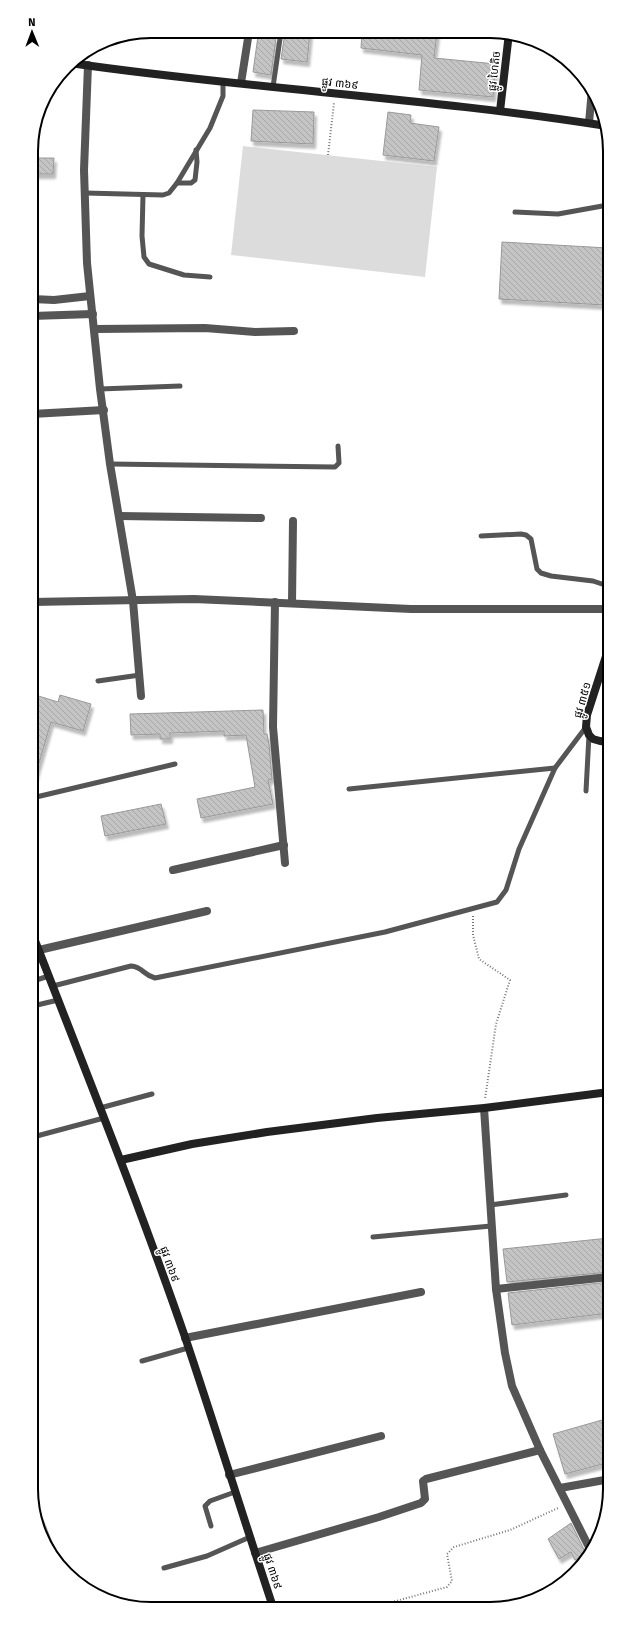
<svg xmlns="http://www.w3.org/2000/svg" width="641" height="1640" viewBox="0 0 641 1640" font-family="'Fira Sans','Noto Sans Khmer',sans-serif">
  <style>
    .green { fill: #dcdcdc }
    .water { fill: #a3a3a3 }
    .building { fill: url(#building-back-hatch); stroke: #999; filter: url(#shadow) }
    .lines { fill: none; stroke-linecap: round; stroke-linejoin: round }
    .path { stroke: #777; stroke-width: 2; stroke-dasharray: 1 2; stroke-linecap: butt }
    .lane { stroke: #555; stroke-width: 5 }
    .street { stroke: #555; stroke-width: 8 }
    .secondary { stroke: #222; stroke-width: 8 }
    .labels { text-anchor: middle; stroke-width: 3; stroke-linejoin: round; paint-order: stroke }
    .street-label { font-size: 11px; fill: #000; stroke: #fff }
    .rim { fill: none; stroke: #000; stroke-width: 2 }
  </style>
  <defs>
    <pattern id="building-back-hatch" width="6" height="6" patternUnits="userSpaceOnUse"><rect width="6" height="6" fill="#c4c4c4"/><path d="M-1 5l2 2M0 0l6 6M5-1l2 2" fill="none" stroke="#a7a7a7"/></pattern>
    <filter id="shadow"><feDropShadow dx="2.5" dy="4.5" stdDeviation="1" flood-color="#0004"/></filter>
  </defs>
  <rect width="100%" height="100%" fill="#fff"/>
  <polygon class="green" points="243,146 437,167 425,277 231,255"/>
  <polygon class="water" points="33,1493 64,1571 47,1549 33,1513"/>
  <g class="building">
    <polygon points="285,32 310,32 307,62 281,59"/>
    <polygon points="362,32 437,33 434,58 496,64 493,97 419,90 422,55 361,48"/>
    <polygon points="258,36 276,38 271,75 253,72"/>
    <polygon points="253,110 314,112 313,144 251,141"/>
    <polygon points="388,112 411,115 410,123 439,127 434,161 383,155"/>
    <polygon points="31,158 54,158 53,174 31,174"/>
    <polygon points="502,242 608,248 605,305 499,299"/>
    <polygon points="32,694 58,702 60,695 91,704 83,731 51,722 35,777 32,777"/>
    <polygon points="263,710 264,734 267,734 269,745 272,779 268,780 273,804 201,818 197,799 255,787 246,735 224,736 224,731 170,733 170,739 160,739 160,734 131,735 130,714"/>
    <polygon points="161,804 166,824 105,836 101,816"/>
    <polygon points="609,1238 609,1272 507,1282 503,1249"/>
    <polygon points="609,1282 609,1313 512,1325 508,1293"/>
    <polygon points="602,1420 610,1446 610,1462 565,1474 553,1434"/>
    <polygon points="571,1523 586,1554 575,1560 571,1552 559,1559 548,1539"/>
  </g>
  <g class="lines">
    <g class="path">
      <polyline points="328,155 334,103"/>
      <polyline points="473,916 473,935 479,959 510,980 496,1024 485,1099"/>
      <polyline points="374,1607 447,1587 452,1581 447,1554 454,1547 510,1530 558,1508"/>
      <polyline points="491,1607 554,1589"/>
    </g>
    <g class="lane">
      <polyline points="273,87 281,32"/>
      <polyline points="177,183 191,183 195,180 197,162 196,150"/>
      <polyline points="85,193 163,195 169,193 177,183 210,128 223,96 223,81"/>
      <polyline points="143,195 142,236 144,257 149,264 184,275 210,277"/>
      <polyline points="515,212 558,214 608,205"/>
      <polyline points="100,389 180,386"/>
      <polyline points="110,464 335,467 339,463 338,446"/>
      <polyline points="481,536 521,534 526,535 531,539 537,569 541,573 551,576 593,581 608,586"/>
      <polyline points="98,681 140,675"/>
      <polyline points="349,789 555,768"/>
      <polyline points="586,791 589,735"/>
      <polyline points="32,798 175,764"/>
      <polyline points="33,981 49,976"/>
      <path d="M53 986 131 966C143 967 143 975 155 978L385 932 497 902 506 890 519 849 555 768 586 727"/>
      <polyline points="33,1006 58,1000"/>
      <polyline points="100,1108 152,1094"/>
      <polyline points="33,1137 104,1118"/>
      <polyline points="490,1205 566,1195"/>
      <polyline points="373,1237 491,1226"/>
      <polyline points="142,1361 188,1348"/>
      <polyline points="211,1526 205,1506 210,1501 235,1492"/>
      <polyline points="164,1568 207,1556 250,1537"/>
    </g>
    <g class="street">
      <polyline points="88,65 84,170 87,263 100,389 110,464 133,601 141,696"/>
      <polyline points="241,83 249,32"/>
      <polyline points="589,123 592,89"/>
      <polyline points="32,299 54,300 90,296"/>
      <polyline points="32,316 93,314"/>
      <polyline points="95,329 205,328 255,332 294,331"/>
      <polyline points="32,414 104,410"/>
      <polyline points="119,516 261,518"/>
      <polyline points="32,602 194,599 411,609 608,609"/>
      <polyline points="275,602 273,727 285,863"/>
      <polyline points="292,603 293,521"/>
      <polyline points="173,870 284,845"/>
      <polyline points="39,950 207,911"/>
      <polyline points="484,1108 496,1289 505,1353 512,1386 540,1450 591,1551"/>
      <polyline points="496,1289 609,1277"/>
      <polyline points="185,1338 421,1292"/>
      <polyline points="229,1475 381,1436"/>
      <polyline points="560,1488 610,1479"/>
      <polyline points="255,1553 379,1517 421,1503 425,1499 423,1481 426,1479 540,1450"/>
    </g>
    <g class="secondary">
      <path d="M70 63C249 89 429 98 607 126"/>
      <polyline points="500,111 509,33"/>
      <polyline points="608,650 587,715 586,727 589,735 593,739 600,741 609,742"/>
      <path d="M32 933C84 1067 138 1201 185 1337 215 1426 243 1517 273 1607"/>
      <polyline points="121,1160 192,1144 267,1132 377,1118 484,1108 609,1092"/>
    </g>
  </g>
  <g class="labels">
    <g class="street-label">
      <text transform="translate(494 71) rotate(-84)" y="4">ផ្លូវ ហៃតិច</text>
      <text transform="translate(340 83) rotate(6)" y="4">ផ្លូវ ៣៦៩</text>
      <text transform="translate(582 700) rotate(-74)" y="4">ផ្លូវ ៣៥១</text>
      <text transform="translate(170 1264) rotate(70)" y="4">ផ្លូវ ៣៦៩</text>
      <text transform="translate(273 1571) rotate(72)" y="4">ផ្លូវ ៣៦៩</text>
    </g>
  </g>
  <path d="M0 0H641V1640H0ZM151 38H490A113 113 0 0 1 603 151V1489A113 113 0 0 1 490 1602H151A113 113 0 0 1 38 1489V151A113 113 0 0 1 151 38Z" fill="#fff" fill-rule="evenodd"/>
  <path class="rim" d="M151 38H490A113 113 0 0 1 603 151V1489A113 113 0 0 1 490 1602H151A113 113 0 0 1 38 1489V151A113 113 0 0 1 151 38Z"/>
  <g transform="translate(32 32) rotate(359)" stroke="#ffffff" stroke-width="3" paint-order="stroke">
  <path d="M0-3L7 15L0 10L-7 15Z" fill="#000000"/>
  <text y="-6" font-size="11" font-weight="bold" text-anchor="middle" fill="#000000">N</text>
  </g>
</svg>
